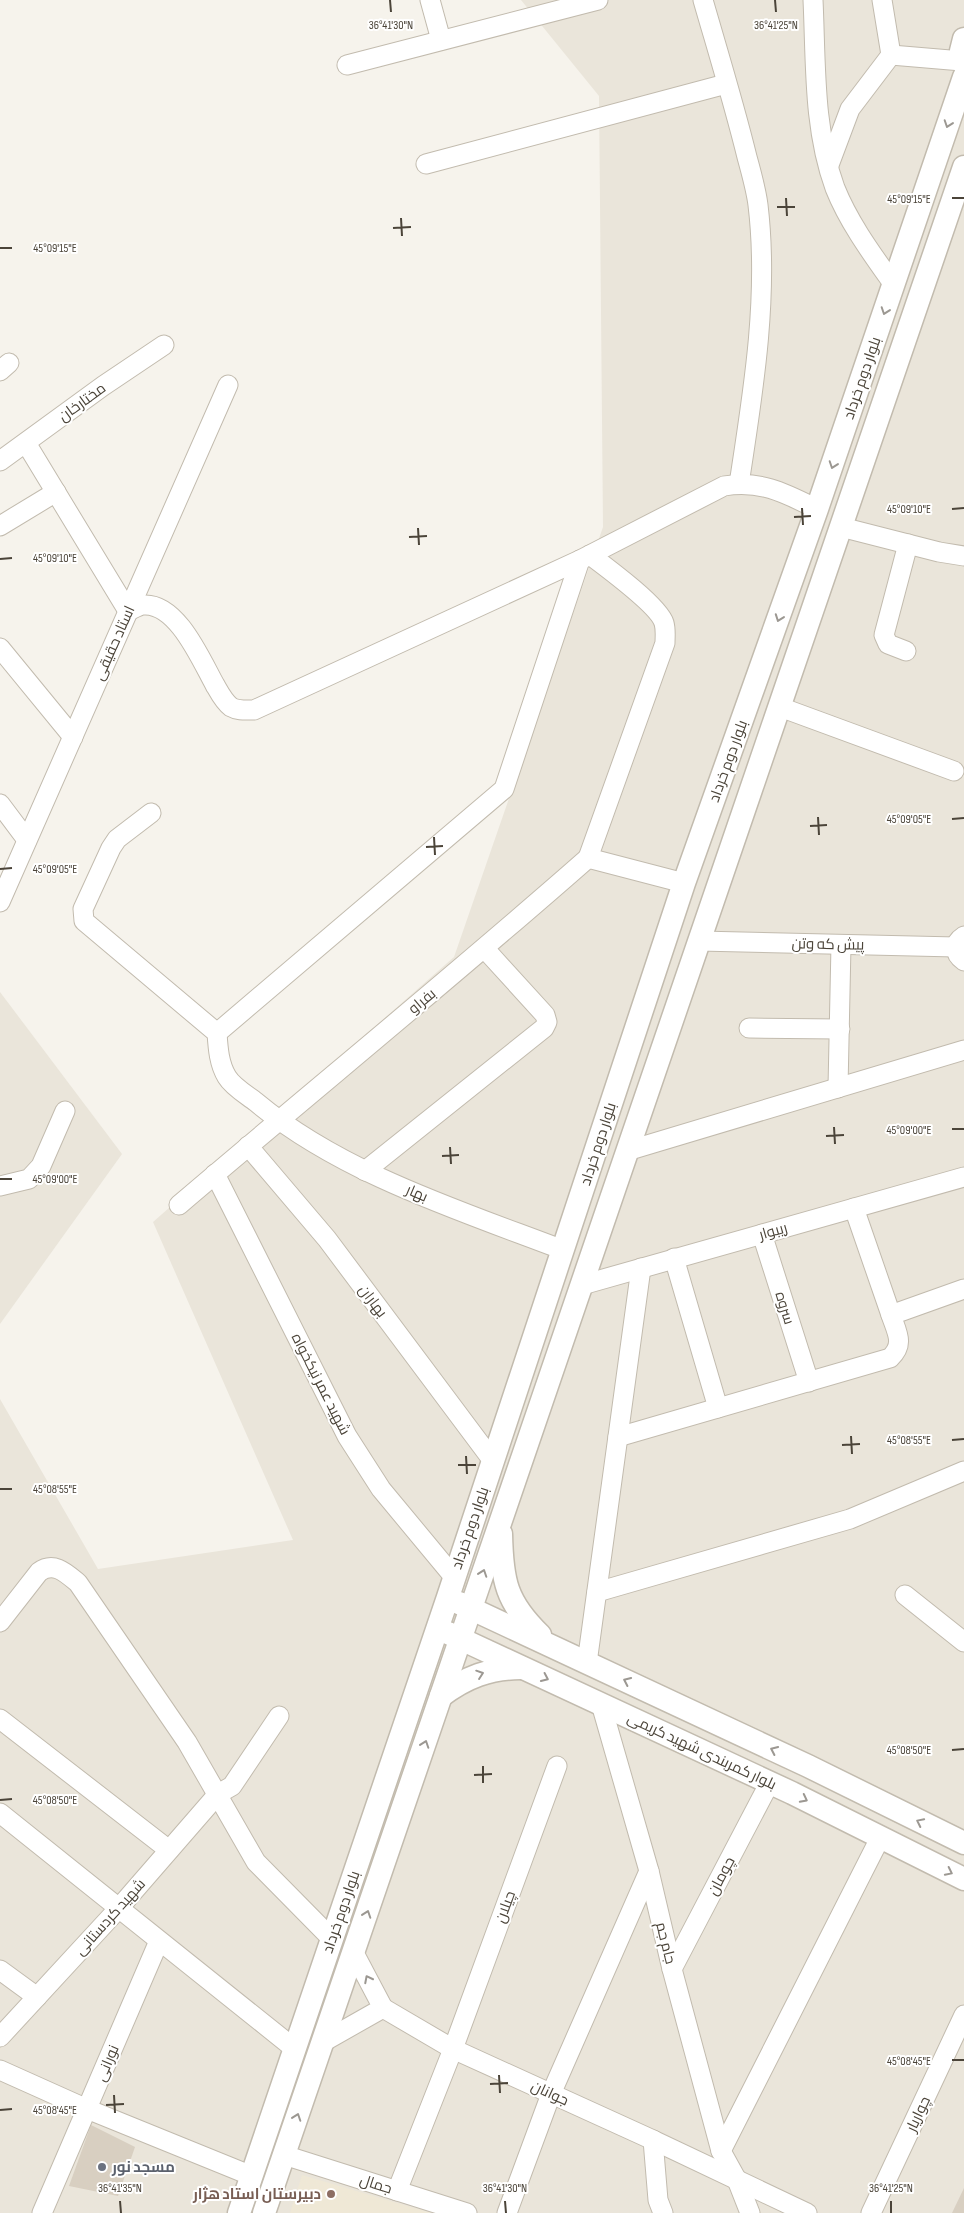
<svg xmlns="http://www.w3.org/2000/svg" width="964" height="2213" viewBox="0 0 964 2213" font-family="'Sofia Sans Condensed',Cairo,sans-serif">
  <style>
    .residential { fill: #eae5da }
    .education { fill: #efe8d6 }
    .building { fill: #d8cfc1 }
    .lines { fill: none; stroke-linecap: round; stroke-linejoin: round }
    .minor-casing { stroke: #c2bbae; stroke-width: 21 }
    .tertiary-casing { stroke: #c2bbae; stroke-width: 25 }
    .minor { stroke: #fff; stroke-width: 19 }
    .tertiary { stroke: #fff; stroke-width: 22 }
    .oneway { stroke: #9c9892 }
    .ticks { fill: none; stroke: #4b4439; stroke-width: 2 }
    .worship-dot { fill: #6b7280; stroke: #fff; stroke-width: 2 }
    .education-dot { fill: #8d6e63; stroke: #fff; stroke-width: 2 }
    .labels { text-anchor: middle; stroke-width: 4; stroke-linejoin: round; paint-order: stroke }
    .street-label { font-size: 15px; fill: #4b4439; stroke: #fff }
    .worship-label { font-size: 15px; font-weight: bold; fill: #5b616d; stroke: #fff; text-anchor: start }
    .education-label { font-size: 15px; font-weight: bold; fill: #785e54; stroke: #fff; text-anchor: end }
    .ticks-label { font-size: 12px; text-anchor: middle; fill: #4b4439; stroke: #fff; stroke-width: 4; stroke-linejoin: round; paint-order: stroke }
  </style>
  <rect width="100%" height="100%" fill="#f6f3ec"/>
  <g class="residential">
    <polygon points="521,0 964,0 964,2213 0,2213 0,1399 98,1569 293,1540 153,1222 454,957 603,527 599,96"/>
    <polygon points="0,992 122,1154 0,1324"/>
  </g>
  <polygon class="education" points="302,2175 431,2213 290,2213"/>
  <g class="building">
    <polygon points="91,2125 135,2147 118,2196 69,2186"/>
    <polygon points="964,2188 964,2213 952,2213"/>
  </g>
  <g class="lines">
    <defs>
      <g id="minor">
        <polyline points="430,0 441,40"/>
        <path d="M703 0C718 52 734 104 747 157 751 172 756 189 758 205 769 297 753 393 739 484"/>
        <path d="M813 0C816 62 813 128 835 188 849 223 872 254 894 285"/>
        <polyline points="891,55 962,61"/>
        <polyline points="347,65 598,0"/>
        <polyline points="426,164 726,84"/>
        <polyline points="829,165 850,109 891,55 882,0"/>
        <polyline points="0,371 9,363"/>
        <path d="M26 443 128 611C133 609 138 606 143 605 177 602 201 660 215 685 219 692 224 702 231 707 238 711 246 710 254 710L580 560 724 486C761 480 785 493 817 509"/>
        <polyline points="0,461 103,386 164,345"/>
        <polyline points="0,526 56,492"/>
        <polyline points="841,527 939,552 964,556"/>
        <polyline points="0,648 73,737"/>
        <polyline points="906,651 888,644 884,635 908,544"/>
        <polyline points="780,707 954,771"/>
        <polyline points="0,804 27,840"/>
        <path d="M151 813 117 839 111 848 83 909 84 921 217 1033C218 1048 219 1064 227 1077 233 1087 247 1095 256 1102 341 1173 461 1211 563 1250"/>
        <path d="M588 858 665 643C665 636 666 630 664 623 659 606 606 567 590 555"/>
        <polyline points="0,902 228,385"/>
        <path d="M964 936C953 943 954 954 964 961"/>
        <polyline points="699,941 956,947"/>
        <polyline points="749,1028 840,1029"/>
        <polyline points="217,1033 504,789 580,560"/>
        <polyline points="838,1088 841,945"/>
        <polyline points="248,1146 327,1239 493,1461"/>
        <polyline points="627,1151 964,1050"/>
        <polyline points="365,1171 544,1028 547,1022 545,1015 485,949"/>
        <polyline points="215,1174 347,1436 381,1489 454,1577"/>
        <polyline points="0,1186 29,1179 41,1166 65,1111"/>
        <path d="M179 1205C315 1089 454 976 588 858L684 883"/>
        <polyline points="854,1208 891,1315"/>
        <polyline points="762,1234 809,1382"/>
        <polyline points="674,1258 718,1408"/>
        <polyline points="582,1285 964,1177"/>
        <path d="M618 1437 890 1358C905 1344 897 1333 891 1315L964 1289"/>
        <polyline points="597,1592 850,1519 964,1471"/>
        <polyline points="905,1595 964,1642"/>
        <path d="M0 1622 39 1572C54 1561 66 1573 78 1583L187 1742 256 1862 332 1939"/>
        <polyline points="587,1663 641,1268"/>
        <polyline points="601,1704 649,1871 672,1969 721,2151 737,2180 750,2213"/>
        <polyline points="0,1719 169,1850"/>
        <polyline points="0,1813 295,2049"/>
        <polyline points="672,1969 770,1782"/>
        <polyline points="0,1970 37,1997"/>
        <polyline points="383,2008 453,2049 653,2140 658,2200 663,2213"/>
        <polyline points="0,2037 119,1908 218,1794 232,1786 279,1716"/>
        <polyline points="323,2042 383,2008 354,1953"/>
        <polyline points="0,2070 87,2109 252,2176"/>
        <polyline points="653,2140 807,2213"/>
        <polyline points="721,2151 880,1838"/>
        <polyline points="284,2155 467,2213"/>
        <polyline points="397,2191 453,2049 557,1766"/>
        <polyline points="42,2213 159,1941"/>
        <polyline points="507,2213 551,2094 649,1871"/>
        <polyline points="871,2213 964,2015"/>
      </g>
      <g id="tertiary">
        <polyline points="964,39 961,51 964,64"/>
        <path d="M501 1534C502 1581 506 1602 540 1635"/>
        <polyline points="459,1603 808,1766 964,1843"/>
        <polyline points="448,1633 792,1793 964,1879"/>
        <path d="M441 1696C466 1677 490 1668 521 1668"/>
        <polyline points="239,2213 448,1597 684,883 817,509 964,77"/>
        <polyline points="264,2213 964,167"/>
      </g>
    </defs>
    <use href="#minor" class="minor-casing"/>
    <use href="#tertiary" class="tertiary-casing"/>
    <use href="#minor" class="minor"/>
    <use href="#tertiary" class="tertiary"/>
  </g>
  <defs><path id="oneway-chevron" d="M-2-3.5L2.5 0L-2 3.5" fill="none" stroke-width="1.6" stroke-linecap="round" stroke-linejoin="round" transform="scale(1.25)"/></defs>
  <g class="oneway">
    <use href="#oneway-chevron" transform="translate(948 124) rotate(109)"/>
    <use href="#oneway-chevron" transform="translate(885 311) rotate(109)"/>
    <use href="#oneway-chevron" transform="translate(833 465) rotate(109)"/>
    <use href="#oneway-chevron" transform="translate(779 618) rotate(110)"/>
    <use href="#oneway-chevron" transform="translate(483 1573) rotate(-71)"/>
    <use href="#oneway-chevron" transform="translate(480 1674) rotate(-19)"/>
    <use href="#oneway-chevron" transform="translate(545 1678) rotate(25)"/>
    <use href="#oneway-chevron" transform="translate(627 1681) rotate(-155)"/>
    <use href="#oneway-chevron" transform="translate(425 1744) rotate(-71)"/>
    <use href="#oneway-chevron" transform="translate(774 1750) rotate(-155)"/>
    <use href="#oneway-chevron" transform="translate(804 1799) rotate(27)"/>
    <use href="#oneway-chevron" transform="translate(920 1822) rotate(-154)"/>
    <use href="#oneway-chevron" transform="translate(949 1872) rotate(26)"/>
    <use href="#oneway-chevron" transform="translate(367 1914) rotate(-71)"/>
    <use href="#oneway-chevron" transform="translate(368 1979) rotate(-117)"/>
    <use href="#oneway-chevron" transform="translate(297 2117) rotate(-71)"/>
  </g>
  <path class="ticks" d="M390 0 391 12M775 0 776 12M786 198 787 216M952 198H964M777 207H795M401 218 402 236M393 228 411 227M0 248H12M802 508 803 525M952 509 964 508M794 517 811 516M418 528 419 545M409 537 427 536M0 559 12 558M818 817 819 835M952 819 964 818M810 826 827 825M434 837 435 855M426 847 443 846M0 869 12 868M834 1127 835 1144M952 1129H964M826 1136 844 1135M450 1147 451 1164M442 1156 459 1155M0 1179H12M851 1436 852 1454M952 1440 964 1439M842 1445 860 1444M466 1456 467 1474M458 1465H476M0 1489H12M952 1750 964 1749M483 1766V1783M474 1775 492 1774M0 1800 12 1799M952 2060H964M499 2075 500 2093M490 2084 508 2083M114 2095 115 2113M106 2105 124 2104M0 2110 12 2109M120 2201 121 2213M505 2201 506 2213M891 2201V2213"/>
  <circle class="worship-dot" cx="102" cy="2167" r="5"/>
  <circle class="education-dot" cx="331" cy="2194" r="5"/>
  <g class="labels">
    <g class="street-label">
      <text transform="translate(862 378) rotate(-71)" y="5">بلوار دوم خرداد</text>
      <text transform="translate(82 402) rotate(-36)" y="5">مختارخان</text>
      <text transform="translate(114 643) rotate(-66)" y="5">استاد حقیقی</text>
      <text transform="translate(728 761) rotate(-70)" y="5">بلوار دوم خرداد</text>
      <text transform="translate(828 944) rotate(1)" y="5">پیش که وتن</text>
      <text transform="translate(422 1001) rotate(-40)" y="5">بفراو</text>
      <text transform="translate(598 1144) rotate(-72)" y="5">بلوار دوم خرداد</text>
      <text transform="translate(417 1193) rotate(23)" y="5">بهار</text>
      <text transform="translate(773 1231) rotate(-16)" y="5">ریبوار</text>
      <text transform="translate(373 1301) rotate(53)" y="5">بهاران</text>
      <text transform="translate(785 1308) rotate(73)" y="5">سروه</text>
      <text transform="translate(321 1384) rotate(63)" y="5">شهید عمر نیکخواه</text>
      <text transform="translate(470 1528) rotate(-71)" y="5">بلوار دوم خرداد</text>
      <text transform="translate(702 1751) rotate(25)" y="5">بلوار کمربندی شهید کریمی</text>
      <text transform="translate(721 1876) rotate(-62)" y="5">چومان</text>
      <text transform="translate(505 1907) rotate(-70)" y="5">چیلان</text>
      <text transform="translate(341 1912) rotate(-71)" y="5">بلوار دوم خرداد</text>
      <text transform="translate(110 1917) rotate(-48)" y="5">شهید کردستانی</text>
      <text transform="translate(666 1943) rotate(76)" y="5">جام جم</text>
      <text transform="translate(107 2063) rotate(-67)" y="5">نورانی</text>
      <text transform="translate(550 2093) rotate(25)" y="5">جوانان</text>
      <text transform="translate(918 2114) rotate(-65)" y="5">چواریار</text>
      <text transform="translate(376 2184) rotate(18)" y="5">جمال</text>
    </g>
    <g class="worship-label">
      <text x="112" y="2172">مسجد نور</text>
    </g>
    <g class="education-label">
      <text x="321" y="2199">دبیرستان استاد هژار</text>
    </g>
  </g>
  <g class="ticks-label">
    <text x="391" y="29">36°41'30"N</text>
    <text x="776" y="29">36°41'25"N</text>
    <text x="909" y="203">45°09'15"E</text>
    <text x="55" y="252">45°09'15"E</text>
    <text x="909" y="513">45°09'10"E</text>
    <text x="55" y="562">45°09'10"E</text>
    <text x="909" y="823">45°09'05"E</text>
    <text x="55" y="873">45°09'05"E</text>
    <text x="909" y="1134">45°09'00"E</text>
    <text x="55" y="1183">45°09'00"E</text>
    <text x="909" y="1444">45°08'55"E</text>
    <text x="55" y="1493">45°08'55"E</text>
    <text x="909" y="1754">45°08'50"E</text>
    <text x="55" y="1804">45°08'50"E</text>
    <text x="909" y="2065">45°08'45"E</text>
    <text x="55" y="2114">45°08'45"E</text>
    <text x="120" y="2192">36°41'35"N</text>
    <text x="505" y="2192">36°41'30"N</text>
    <text x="891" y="2192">36°41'25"N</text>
  </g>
</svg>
